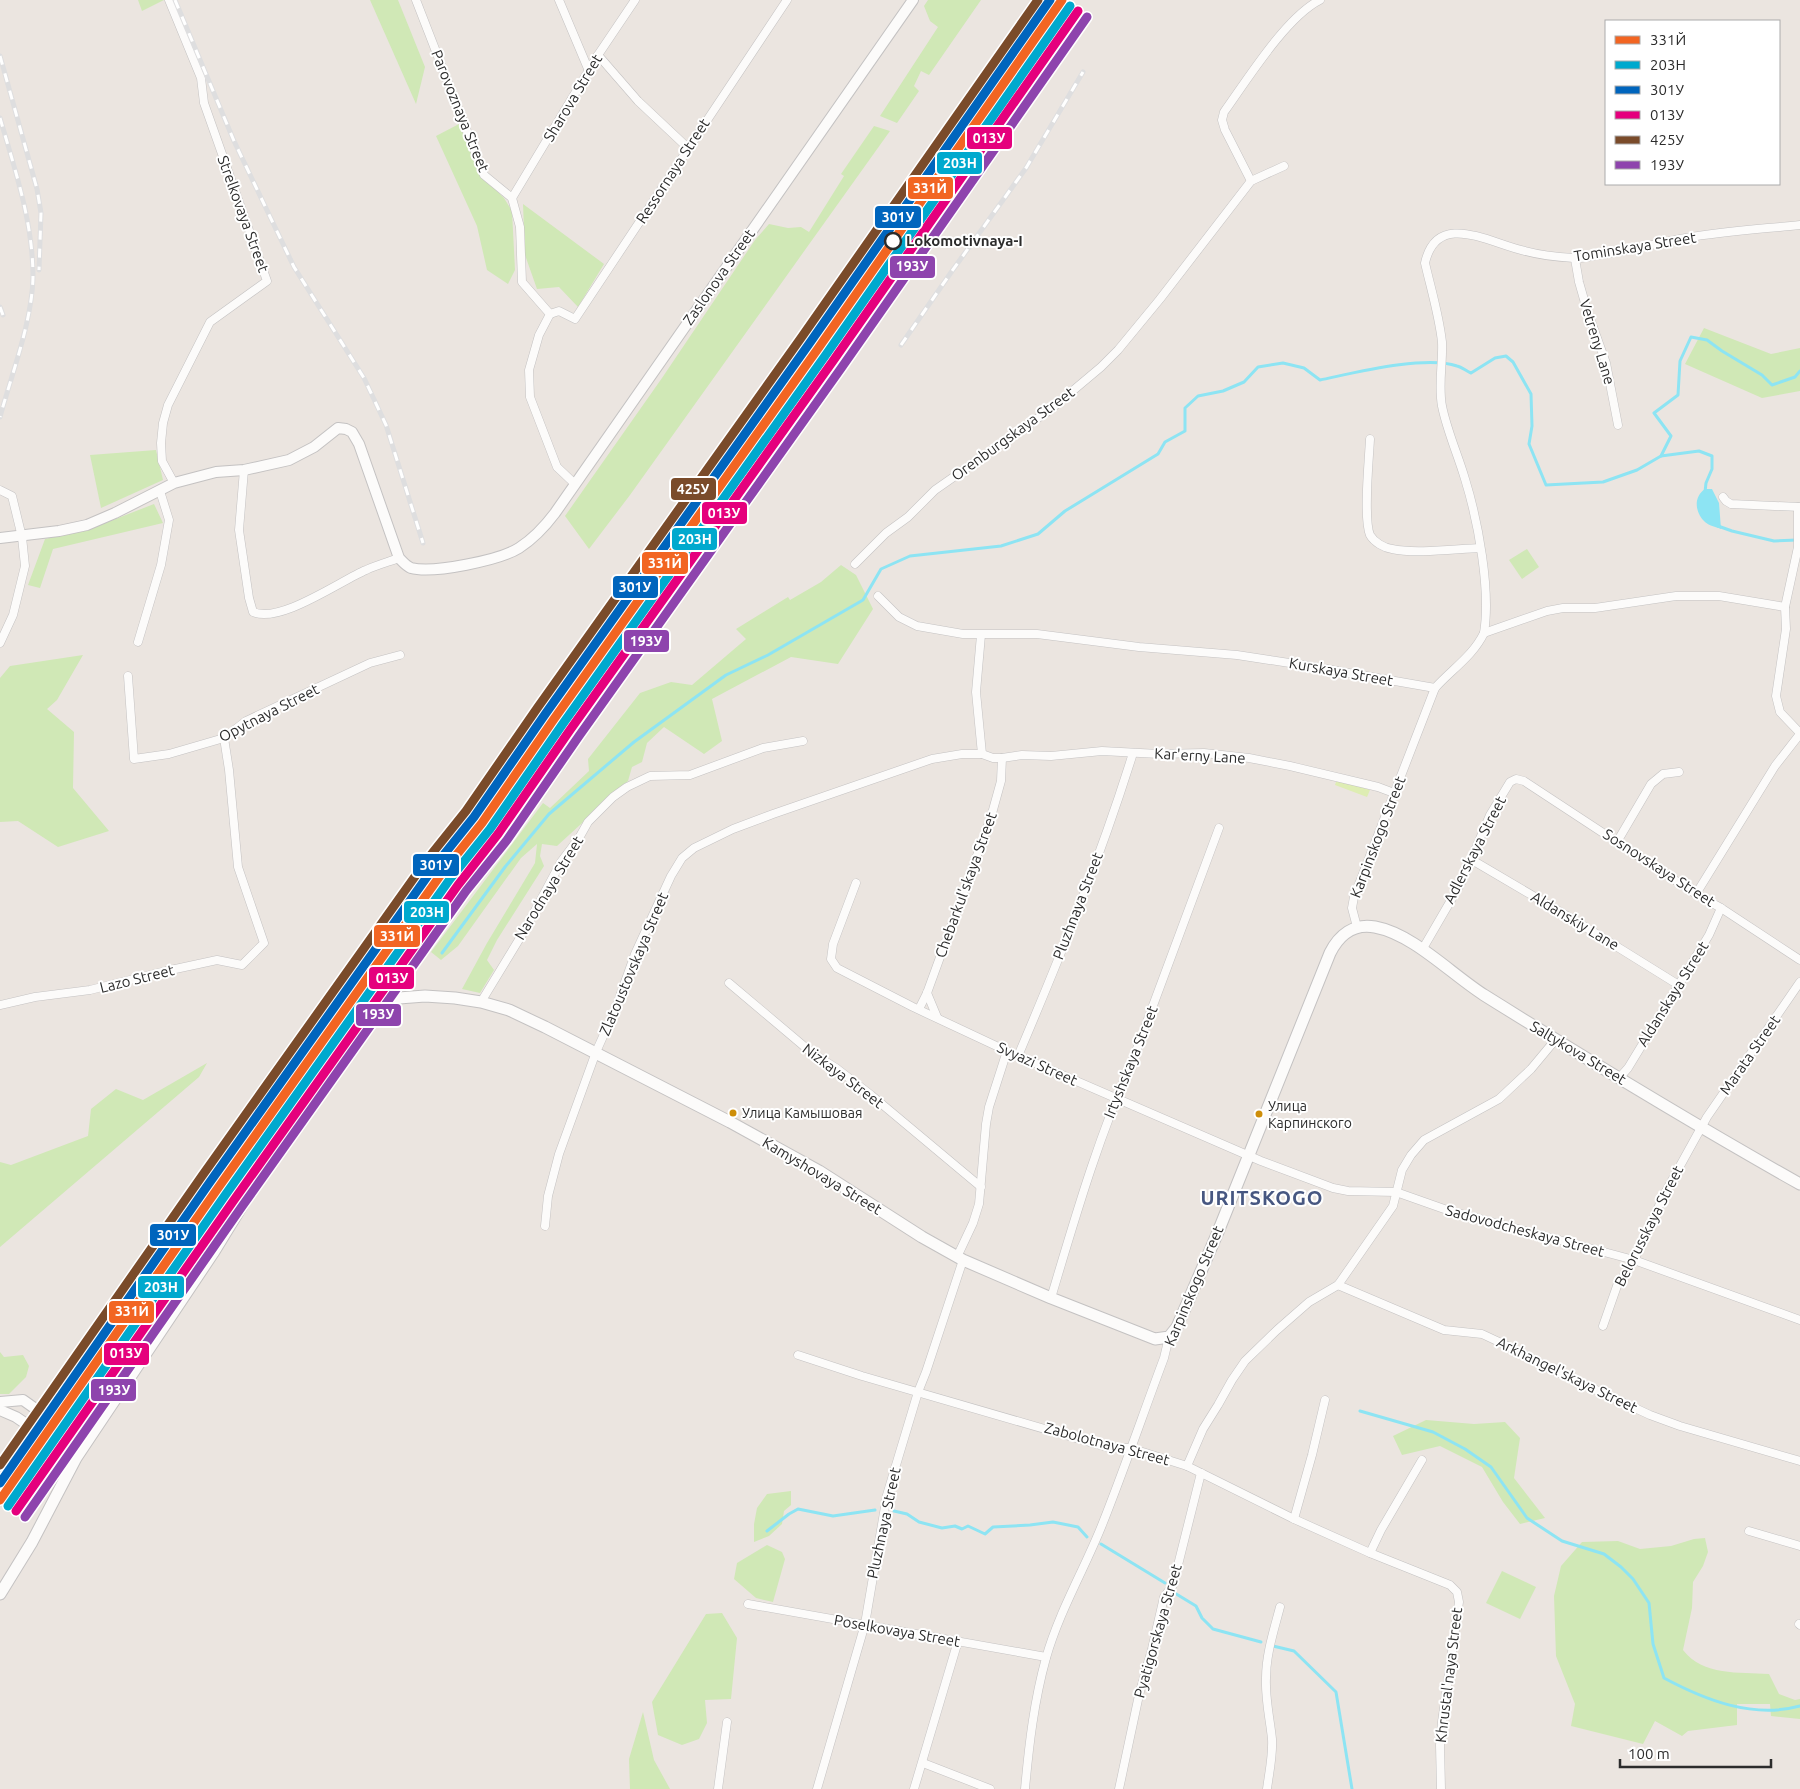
<svg xmlns="http://www.w3.org/2000/svg" width="1800" height="1789" viewBox="0 0 1800 1789" font-family="Ubuntu,sans-serif">
  <style>
    .green { fill: #d0e8b6 }
    .pitch { fill: #deedb3 }
    .water { fill: #8de4f3 }
    .lines { fill: none; stroke-linecap: round; stroke-linejoin: round }
    .stream { stroke: #8de4f3; stroke-width: 3 }
    .minor-casing { stroke: #c4c2c2; stroke-width: 9 }
    .tertiary-casing { stroke: #c4c2c2; stroke-width: 12 }
    .secondary-casing { stroke: #c4c2c2; stroke-width: 13 }
    .minor { stroke: #fcfbfa; stroke-width: 8 }
    .tertiary { stroke: #fcfbfa; stroke-width: 10 }
    .secondary { stroke: #fcfbfa; stroke-width: 11 }
    .rail-casing { stroke: #dededf; stroke-width: 5 }
    .rail { stroke: #fff; stroke-width: 3; stroke-dasharray: 9; stroke-linecap: butt }
    .rail-1-casing { stroke: #fff; stroke-width: 12 }
    .rail-2-casing { stroke: #fff; stroke-width: 12 }
    .rail-3-casing { stroke: #fff; stroke-width: 12 }
    .rail-4-casing { stroke: #fff; stroke-width: 12 }
    .rail-5-casing { stroke: #fff; stroke-width: 12 }
    .rail-6-casing { stroke: #fff; stroke-width: 12 }
    .rail-1 { stroke: #f26522; stroke-width: 9 }
    .rail-2 { stroke: #00a9ce; stroke-width: 9 }
    .rail-3 { stroke: #0065bd; stroke-width: 9 }
    .rail-4 { stroke: #e5007d; stroke-width: 9 }
    .rail-5 { stroke: #7a4b2a; stroke-width: 9 }
    .rail-6 { stroke: #8e44ad; stroke-width: 9 }
    .stop-dot { fill: #fff; stroke: #2c2c2c; stroke-width: 2.5 }
    .bus-dot { fill: #ce8e09; stroke: #fff; stroke-width: 2 }
    .labels { text-anchor: middle; stroke-width: 4; stroke-linejoin: round; paint-order: stroke }
    .bus-label { font-size: 14px; fill: #2c2c2c; stroke: #fff; text-anchor: start }
    .street-label { font-size: 15px; fill: #2c2c2c; stroke: #fff }
    .stop-label { font-size: 15px; font-weight: bold; fill: #2c2c2c; stroke: #fff; text-anchor: start }
    .district-label { font-size: 20px; font-weight: bold; letter-spacing: 1px; fill: #475781; stroke: #fff }
    .line-badge { stroke: #fff; stroke-width: 2 }
    .badge-label { font-size: 14px; text-anchor: middle; font-weight: bold; fill: #fff }
  </style>
  <rect width="100%" height="100%" fill="#ebe5e0"/>
  <g class="green">
    <polygon points="138,0 164,0 142,11"/>
    <polygon points="370,0 398,0 425,67 416,104"/>
    <polygon points="928,0 981,0 929,75 921,71 914,86 919,91 897,123 880,116 938,27 930,21 924,6"/>
    <polygon points="459,124 480,174 504,198 512,211 515,270 508,284 487,270 477,226 436,136"/>
    <polygon points="874,126 890,131 630,495 589,549 565,516 662,378 755,240 769,224 788,228 801,227 809,232 844,176 841,174"/>
    <polygon points="523,204 604,264 578,307 559,287 537,289 525,255"/>
    <polygon points="1704,328 1771,354 1800,348 1800,391 1762,398 1685,364"/>
    <polygon points="156,450 163,480 101,508 90,455"/>
    <polygon points="154,504 163,523 53,549 40,588 28,585 45,539 95,527"/>
    <polygon points="1527,549 1539,567 1522,579 1509,560"/>
    <polygon points="841,565 856,575 873,609 838,664 791,657 712,699 722,741 704,754 664,727 647,743 642,762 632,767 628,781 557,846 542,844 540,856 544,866 497,940 487,960 494,970 480,993 462,989 487,943 535,863 537,844 521,858 458,946 441,960 431,952 543,803 550,808 589,771 588,759 640,693 671,682 692,685 746,639 736,629 788,597 790,600 821,582"/>
    <polygon points="83,655 57,700 47,709 74,732 73,788 109,831 58,847 18,821 0,822 0,678 10,666"/>
    <polygon points="207,1063 199,1077 0,1247 0,1162 11,1165 88,1136 91,1109 116,1089 143,1100"/>
    <polygon points="0,1352 4,1357 23,1355 29,1366 26,1377 9,1394 0,1394"/>
    <polygon points="1426,1420 1474,1424 1505,1422 1520,1438 1514,1478 1545,1518 1520,1524 1503,1502 1482,1467 1440,1446 1402,1455 1393,1436"/>
    <polygon points="791,1491 791,1505 784,1511 782,1524 769,1536 754,1542 754,1524 757,1508 767,1494"/>
    <path d="M1705 1538 1708 1552 1703 1566 1693 1582 1692 1608 1683 1650C1703 1676 1739 1672 1769 1674L1779 1694 1795 1700 1800 1699V1719L1771 1716 1770 1704H1737V1725L1688 1731 1682 1736 1655 1721 1643 1744 1571 1726 1575 1704 1556 1656 1554 1596 1561 1566 1582 1542 1618 1541 1640 1549 1671 1546 1694 1539Z"/>
    <polygon points="767,1545 782,1552 785,1559 773,1602 756,1598 734,1579 737,1563"/>
    <polygon points="1502,1571 1536,1587 1520,1619 1486,1603"/>
    <polygon points="722,1613 737,1638 731,1699 705,1700 707,1723 699,1739 682,1745 658,1735 652,1702 706,1614"/>
    <polygon points="643,1712 654,1760 670,1789 630,1789 629,1759"/>
  </g>
  <polygon class="pitch" points="1337,779 1370,790 1367,797 1335,785"/>
  <path class="water" d="M1705 489H1712L1719 503 1721 529C1717 527 1709 526 1705 522 1695 513 1693 497 1705 489Z"/>
  <g class="lines">
    <g class="stream">
      <polyline points="1661,456 1699,451 1712,456 1712,469 1706,483 1705,492"/>
      <polyline points="1718,526 1732,531 1774,541 1797,540"/>
      <path d="M442 953 505 867 549 814 634 742 726 675 768 655 863 600 881 569 910 556 1001 546 1038 534 1065 511 1158 454 1165 442 1185 431V408L1198 396 1223 391 1244 382 1258 367 1283 363 1304 368 1320 380C1354 373 1425 355 1457 366 1462 367 1466 371 1471 373L1495 358 1506 356 1513 362 1531 394 1532 426 1529 444 1546 485 1603 482 1637 470 1661 456 1671 436 1654 413 1678 395 1680 361 1691 337 1707 340 1722 351 1762 375 1772 385 1795 377 1800 371"/>
      <path d="M1360 1411 1433 1432 1465 1449 1491 1467 1527 1518 1562 1541 1604 1554 1621 1567 1633 1579 1649 1603 1653 1644 1664 1678C1705 1700 1753 1719 1800 1706"/>
      <polyline points="894,1511 907,1514 919,1522 942,1528 955,1526 962,1529 968,1526 985,1534 993,1527 1030,1525 1053,1522 1078,1527 1087,1537"/>
      <polyline points="767,1531 789,1514 798,1509 833,1516 875,1510"/>
      <polyline points="1101,1544 1165,1583"/>
      <polyline points="1173,1592 1196,1606 1202,1618 1213,1629 1261,1642"/>
      <polyline points="1273,1646 1294,1651 1336,1692 1352,1789"/>
    </g>
    <defs>
      <g id="minor">
        <polyline points="169,0 201,78 204,103 267,281 210,322 168,405 163,423 161,443 162,461 174,483"/>
        <polyline points="416,0 484,175 512,198 520,227 522,282 550,314 539,335 529,370 530,397 557,467 575,484"/>
        <polyline points="559,0 589,71"/>
        <polyline points="598,55 638,101 688,148"/>
        <path d="M1251 181 1225 130 1222 120 1224 112C1247 80 1286 17 1320 0"/>
        <polyline points="512,198 598,55 635,0"/>
        <polyline points="1575,259 1579,282 1587,310 1606,363 1618,425"/>
        <polyline points="550,314 559,311 575,319 787,0"/>
        <path d="M1370 439C1369 460 1363 518 1370 535 1374 542 1384 548 1392 549 1415 554 1455 549 1480 548"/>
        <path d="M244 470 239 530 249 598 253 612C280 624 340 581 366 570 377 565 388 562 399 558"/>
        <polyline points="0,490 12,496 22,537 25,566 13,615 0,643"/>
        <polyline points="1723,497 1726,501 1731,504 1800,507"/>
        <polyline points="1798,507 1798,547 1785,607 1786,629 1776,696 1780,712 1800,733"/>
        <polyline points="855,564 886,533 908,517 935,490 1051,409 1101,367 1118,350 1160,299 1251,181 1284,166"/>
        <path d="M878 596 899 617 917 626 963 634H1037L1139 647 1237 655 1309 666 1435 688C1451 670 1473 656 1484 633L1547 611 1563 608H1595L1676 596H1719L1785 607"/>
        <path d="M1484 633C1491 590 1478 521 1465 479 1458 455 1447 431 1442 406 1438 385 1443 363 1442 342 1439 315 1431 289 1425 263 1437 209 1491 244 1525 251 1540 255 1558 257 1574 258 1583 259 1594 255 1604 254 1632 250 1659 243 1686 238 1724 231 1762 229 1800 225"/>
        <polyline points="981,635 976,692 982,754"/>
        <polyline points="138,642 161,565 169,520 160,491"/>
        <polyline points="128,676 134,759 169,754 224,738 246,721 370,663 400,655"/>
        <polyline points="1617,842 1651,784 1663,774 1679,772"/>
        <polyline points="1472,860 1574,920 1677,984"/>
        <polyline points="856,883 833,944 831,959 837,968 913,1007 1007,1051 1261,1161 1333,1188 1348,1191 1396,1192 1447,1210 1634,1260 1800,1320"/>
        <polyline points="1696,894 1775,766 1800,734"/>
        <polyline points="1357,927 1352,908 1354,897 1435,688"/>
        <polyline points="1422,950 1461,883 1490,815 1510,782 1516,779 1524,781 1696,894 1721,908 1800,960"/>
        <polyline points="729,983 812,1053 836,1068 871,1095 981,1187"/>
        <polyline points="927,993 937,1017"/>
        <polyline points="481,1002 523,933 561,862 579,838 588,822 613,797 627,787 650,776 690,775 763,748 803,741"/>
        <polyline points="0,1005 35,997 90,990 166,971 217,960 242,965 264,943 238,867 229,770 224,738"/>
        <polyline points="919,1009 927,993 991,817 1001,781 1002,758"/>
        <path d="M1018 1056C1060 957 1101 856 1133 753"/>
        <polyline points="1620,1077 1628,1068 1709,935 1721,908"/>
        <polyline points="545,1226 548,1196 559,1154 596,1052 615,1010 635,954 671,876 682,858 694,848 733,829 773,814 932,759 962,754 982,754 993,758 1002,758 1022,755 1051,756 1102,751 1159,754 1204,753 1249,758 1290,766 1378,787 1394,793"/>
        <polyline points="957,1257 973,1223 979,1204 986,1124 989,1107 1007,1051"/>
        <polyline points="1338,1285 1444,1330 1482,1334 1512,1348 1553,1370 1650,1415 1680,1426 1800,1461"/>
        <path d="M1051 1298C1075 1218 1098 1138 1132 1062L1219 828"/>
        <polyline points="1603,1326 1617,1286 1634,1260 1665,1193 1707,1117 1800,982"/>
        <polyline points="798,1355 862,1376 1110,1448 1130,1448 1187,1466 1294,1519 1370,1553 1450,1585 1457,1592 1459,1602 1442,1722 1440,1745 1441,1789"/>
        <polyline points="1187,1466 1203,1429 1218,1405 1232,1380 1245,1361 1277,1330 1309,1302 1338,1285 1393,1206 1402,1170 1411,1155 1424,1140 1499,1099 1531,1069 1556,1039"/>
        <polyline points="1294,1519 1312,1455 1325,1400"/>
        <polyline points="1749,1531 1800,1546"/>
        <polyline points="1370,1553 1381,1530 1422,1460"/>
        <polyline points="748,1604 1046,1657"/>
        <polyline points="1799,1624 1800,1625"/>
        <polyline points="923,1763 990,1789"/>
        <polyline points="718,1789 727,1722"/>
        <polyline points="817,1789 865,1624 887,1495 918,1392 926,1372 963,1260"/>
        <polyline points="914,1789 958,1641"/>
        <path d="M1025 1789C1029 1745 1034 1701 1046 1658 1059 1612 1084 1570 1102 1525 1124 1470 1143 1414 1164 1358L1169 1337"/>
        <polyline points="1119,1789 1139,1695 1152,1649 1164,1597 1173,1585 1201,1473"/>
        <path d="M1267 1789C1269 1773 1273 1756 1272 1739 1270 1719 1265 1699 1266 1678 1266 1654 1274 1630 1280 1607"/>
      </g>
      <g id="tertiary">
        <path d="M0 538 59 531 87 525 115 513 174 483 216 472 244 470 289 460 314 447 338 428 346 429 352 432 359 444 399 558C403 562 406 566 411 568 433 574 500 560 519 548 533 539 546 525 555 513L913 0"/>
        <polyline points="0,1402 23,1400 85,1444"/>
        <polyline points="0,1410 16,1417 76,1458"/>
      </g>
      <path id="secondary" d="M0 1594 32 1542 76 1458 213 1253 351 1028 369 1009 388 999 399 998 425 996 455 998 481 1002 509 1010 545 1027 730 1122 819 1171 922 1237 963 1260 1051 1298 1155 1339 1169 1337 1177 1327 1218 1232 1330 953C1339 935 1354 923 1375 927 1413 934 1451 974 1484 995 1588 1060 1693 1124 1800 1184"/>
    </defs>
    <use href="#minor" class="minor-casing"/>
    <use href="#tertiary" class="tertiary-casing"/>
    <use href="#secondary" class="secondary-casing"/>
    <use href="#minor" class="minor"/>
    <use href="#tertiary" class="tertiary"/>
    <use href="#secondary" class="secondary"/>
    <defs>
      <g id="rail">
        <polyline points="175,0 234,141 294,267 364,378 386,425 423,543"/>
        <polyline points="0,56 37,189 41,213 39,270"/>
        <path d="M0 118C15 170 33 222 33 277 32 322 12 373 0 417"/>
        <polyline points="0,307 3,315"/>
        <polyline points="901,345 952,271 1026,168 1083,72"/>
        <polyline points="276,1066 317,1020"/>
      </g>
    </defs>
    <use href="#rail" class="rail-casing"/>
    <use href="#rail" class="rail"/>
    <defs>
      <polyline id="rail-1" points="0,1500 218,1188 442,873 482,823 554,719 817,350 1062,0"/>
      <polyline id="rail-2" points="8,1506 226,1194 450,879 490,829 562,725 825,356 1070,6"/>
      <polyline id="rail-3" points="0,1483 210,1182 434,867 474,817 546,713 809,344 1050,0"/>
      <polyline id="rail-4" points="16,1511 234,1200 458,885 498,834 570,730 833,361 1078,11"/>
      <polyline id="rail-5" points="0,1465 202,1176 426,861 466,811 538,707 801,338 1038,0"/>
      <polyline id="rail-6" points="25,1517 243,1205 466,891 507,840 579,736 842,367 1087,17"/>
    </defs>
    <use href="#rail-1" class="rail-1-casing"/>
    <use href="#rail-2" class="rail-2-casing"/>
    <use href="#rail-3" class="rail-3-casing"/>
    <use href="#rail-4" class="rail-4-casing"/>
    <use href="#rail-5" class="rail-5-casing"/>
    <use href="#rail-6" class="rail-6-casing"/>
    <use href="#rail-1" class="rail-1"/>
    <use href="#rail-2" class="rail-2"/>
    <use href="#rail-3" class="rail-3"/>
    <use href="#rail-4" class="rail-4"/>
    <use href="#rail-5" class="rail-5"/>
    <use href="#rail-6" class="rail-6"/>
  </g>
  <circle class="stop-dot" cx="893" cy="241" r="8"/>
  <g class="bus-dot">
    <circle cx="733" cy="1113" r="4.5"/>
    <circle cx="1259" cy="1114" r="4.5"/>
  </g>
  <g class="labels">
    <g class="bus-label">
      <text x="1268" y="1111">Улица<tspan x="1268" dy="17">Карпинского</tspan></text>
      <text x="742" y="1118">Улица Камышовая</text>
    </g>
    <g class="street-label">
      <text transform="translate(573 98) rotate(-59)" y="5">Sharova Street</text>
      <text transform="translate(460 111) rotate(68)" y="5">Parovoznaya Street</text>
      <text transform="translate(673 171) rotate(-57)" y="5">Ressornaya Street</text>
      <text transform="translate(243 214) rotate(70)" y="5">Strelkovaya Street</text>
      <text transform="translate(1635 247) rotate(-9)" y="5">Tominskaya Street</text>
      <text transform="translate(719 277) rotate(-55)" y="5">Zaslonova Street</text>
      <text transform="translate(1597 342) rotate(73)" y="5">Vetreny Lane</text>
      <text transform="translate(1013 434) rotate(-36)" y="5">Orenburgskaya Street</text>
      <text transform="translate(1341 672) rotate(10)" y="5">Kurskaya Street</text>
      <text transform="translate(269 713) rotate(-27)" y="5">Opytnaya Street</text>
      <text transform="translate(1200 756) rotate(3)" y="5">Kar'erny Lane</text>
      <text transform="translate(1378 837) rotate(-69)" y="5">Karpinskogo Street</text>
      <text transform="translate(1475 850) rotate(-63)" y="5">Adlerskaya Street</text>
      <text transform="translate(1659 868) rotate(33)" y="5">Sosnovskaya Street</text>
      <text transform="translate(966 885) rotate(-70)" y="5">Chebarkul'skaya Street</text>
      <text transform="translate(549 888) rotate(-59)" y="5">Narodnaya Street</text>
      <text transform="translate(1078 906) rotate(-69)" y="5">Pluzhnaya Street</text>
      <text transform="translate(1575 921) rotate(31)" y="5">Aldanskiy Lane</text>
      <text transform="translate(634 964) rotate(-67)" y="5">Zlatoustovskaya Street</text>
      <text transform="translate(137 979) rotate(-14)" y="5">Lazo Street</text>
      <text transform="translate(1673 994) rotate(-58)" y="5">Aldanskaya Street</text>
      <text transform="translate(1578 1053) rotate(31)" y="5">Saltykova Street</text>
      <text transform="translate(1750 1055) rotate(-55)" y="5">Marata Street</text>
      <text transform="translate(1131 1062) rotate(-68)" y="5">Irtyshskaya Street</text>
      <text transform="translate(1037 1064) rotate(24)" y="5">Svyazi Street</text>
      <text transform="translate(843 1076) rotate(37)" y="5">Nizkaya Street</text>
      <text transform="translate(822 1176) rotate(31)" y="5">Kamyshovaya Street</text>
      <text transform="translate(1649 1226) rotate(-63)" y="5">Belorusskaya Street</text>
      <text transform="translate(1525 1231) rotate(15)" y="5">Sadovodcheskaya Street</text>
      <text transform="translate(1194 1286) rotate(-67)" y="5">Karpinskogo Street</text>
      <text transform="translate(1567 1375) rotate(26)" y="5">Arkhangel'skaya Street</text>
      <text transform="translate(1107 1444) rotate(15)" y="5">Zabolotnaya Street</text>
      <text transform="translate(884 1523) rotate(-78)" y="5">Pluzhnaya Street</text>
      <text transform="translate(897 1631) rotate(10)" y="5">Poselkovaya Street</text>
      <text transform="translate(1158 1631) rotate(-74)" y="5">Pyatigorskaya Street</text>
      <text transform="translate(1449 1675) rotate(-83)" y="5">Khrustal'naya Street</text>
    </g>
    <g class="stop-label">
      <text x="906" y="246">Lokomotivnaya-I</text>
    </g>
    <g class="district-label">
      <text x="1262" y="1205">URITSKOGO</text>
    </g>
  </g>
  <g class="line-badge">
    <rect x="966" y="126" width="47" height="24" rx="5" fill="#e5007d"/>
    <rect x="936" y="151" width="47" height="24" rx="5" fill="#00a9ce"/>
    <rect x="907" y="176" width="47" height="24" rx="5" fill="#f26522"/>
    <rect x="874" y="205" width="48" height="24" rx="5" fill="#0065bd"/>
    <rect x="889" y="255" width="47" height="24" rx="5" fill="#8e44ad"/>
    <rect x="670" y="477" width="47" height="24" rx="5" fill="#7a4b2a"/>
    <rect x="701" y="501" width="47" height="24" rx="5" fill="#e5007d"/>
    <rect x="671" y="527" width="47" height="24" rx="5" fill="#00a9ce"/>
    <rect x="641" y="551" width="48" height="24" rx="5" fill="#f26522"/>
    <rect x="612" y="575" width="47" height="24" rx="5" fill="#0065bd"/>
    <rect x="623" y="629" width="47" height="24" rx="5" fill="#8e44ad"/>
    <rect x="412" y="853" width="48" height="24" rx="5" fill="#0065bd"/>
    <rect x="403" y="900" width="47" height="24" rx="5" fill="#00a9ce"/>
    <rect x="373" y="924" width="48" height="24" rx="5" fill="#f26522"/>
    <rect x="368" y="966" width="47" height="24" rx="5" fill="#e5007d"/>
    <rect x="355" y="1003" width="47" height="24" rx="5" fill="#8e44ad"/>
    <rect x="149" y="1223" width="48" height="24" rx="5" fill="#0065bd"/>
    <rect x="137" y="1275" width="48" height="24" rx="5" fill="#00a9ce"/>
    <rect x="108" y="1300" width="47" height="24" rx="5" fill="#f26522"/>
    <rect x="103" y="1342" width="47" height="24" rx="5" fill="#e5007d"/>
    <rect x="90" y="1378" width="47" height="24" rx="5" fill="#8e44ad"/>
  </g>
  <g class="badge-label">
    <text x="989" y="143">013У</text>
    <text x="960" y="168">203Н</text>
    <text x="930" y="193">331Й</text>
    <text x="898" y="222">301У</text>
    <text x="912" y="271">193У</text>
    <text x="693" y="494">425У</text>
    <text x="724" y="518">013У</text>
    <text x="695" y="544">203Н</text>
    <text x="665" y="568">331Й</text>
    <text x="635" y="592">301У</text>
    <text x="646" y="646">193У</text>
    <text x="436" y="870">301У</text>
    <text x="427" y="917">203Н</text>
    <text x="397" y="941">331Й</text>
    <text x="392" y="983">013У</text>
    <text x="378" y="1019">193У</text>
    <text x="173" y="1240">301У</text>
    <text x="161" y="1292">203Н</text>
    <text x="132" y="1316">331Й</text>
    <text x="126" y="1358">013У</text>
    <text x="114" y="1395">193У</text>
  </g>
  <rect x="1605" y="20" width="175" height="165" fill="#ffffff" stroke="#ababab"/>
  <rect x="1615" y="36" width="25" height="8" fill="#f26522" stroke="#ababab"/>
  <text x="1650" y="45" font-size="15" fill="#2c2c2c">331Й</text>
  <rect x="1615" y="61" width="25" height="8" fill="#00a9ce" stroke="#ababab"/>
  <text x="1650" y="70" font-size="15" fill="#2c2c2c">203Н</text>
  <rect x="1615" y="86" width="25" height="8" fill="#0065bd" stroke="#ababab"/>
  <text x="1650" y="95" font-size="15" fill="#2c2c2c">301У</text>
  <rect x="1615" y="111" width="25" height="8" fill="#e5007d" stroke="#ababab"/>
  <text x="1650" y="120" font-size="15" fill="#2c2c2c">013У</text>
  <rect x="1615" y="136" width="25" height="8" fill="#7a4b2a" stroke="#ababab"/>
  <text x="1650" y="145" font-size="15" fill="#2c2c2c">425У</text>
  <rect x="1615" y="161" width="25" height="8" fill="#8e44ad" stroke="#ababab"/>
  <text x="1650" y="170" font-size="15" fill="#2c2c2c">193У</text>
  <path d="M1620 1759v8h151v-8" fill="none" stroke="#2c2c2c" stroke-width="2.5"/>
  <text x="1628" y="1759" font-size="15" fill="#2c2c2c" stroke="#ffffff" stroke-width="4" paint-order="stroke">100 m</text>
</svg>
